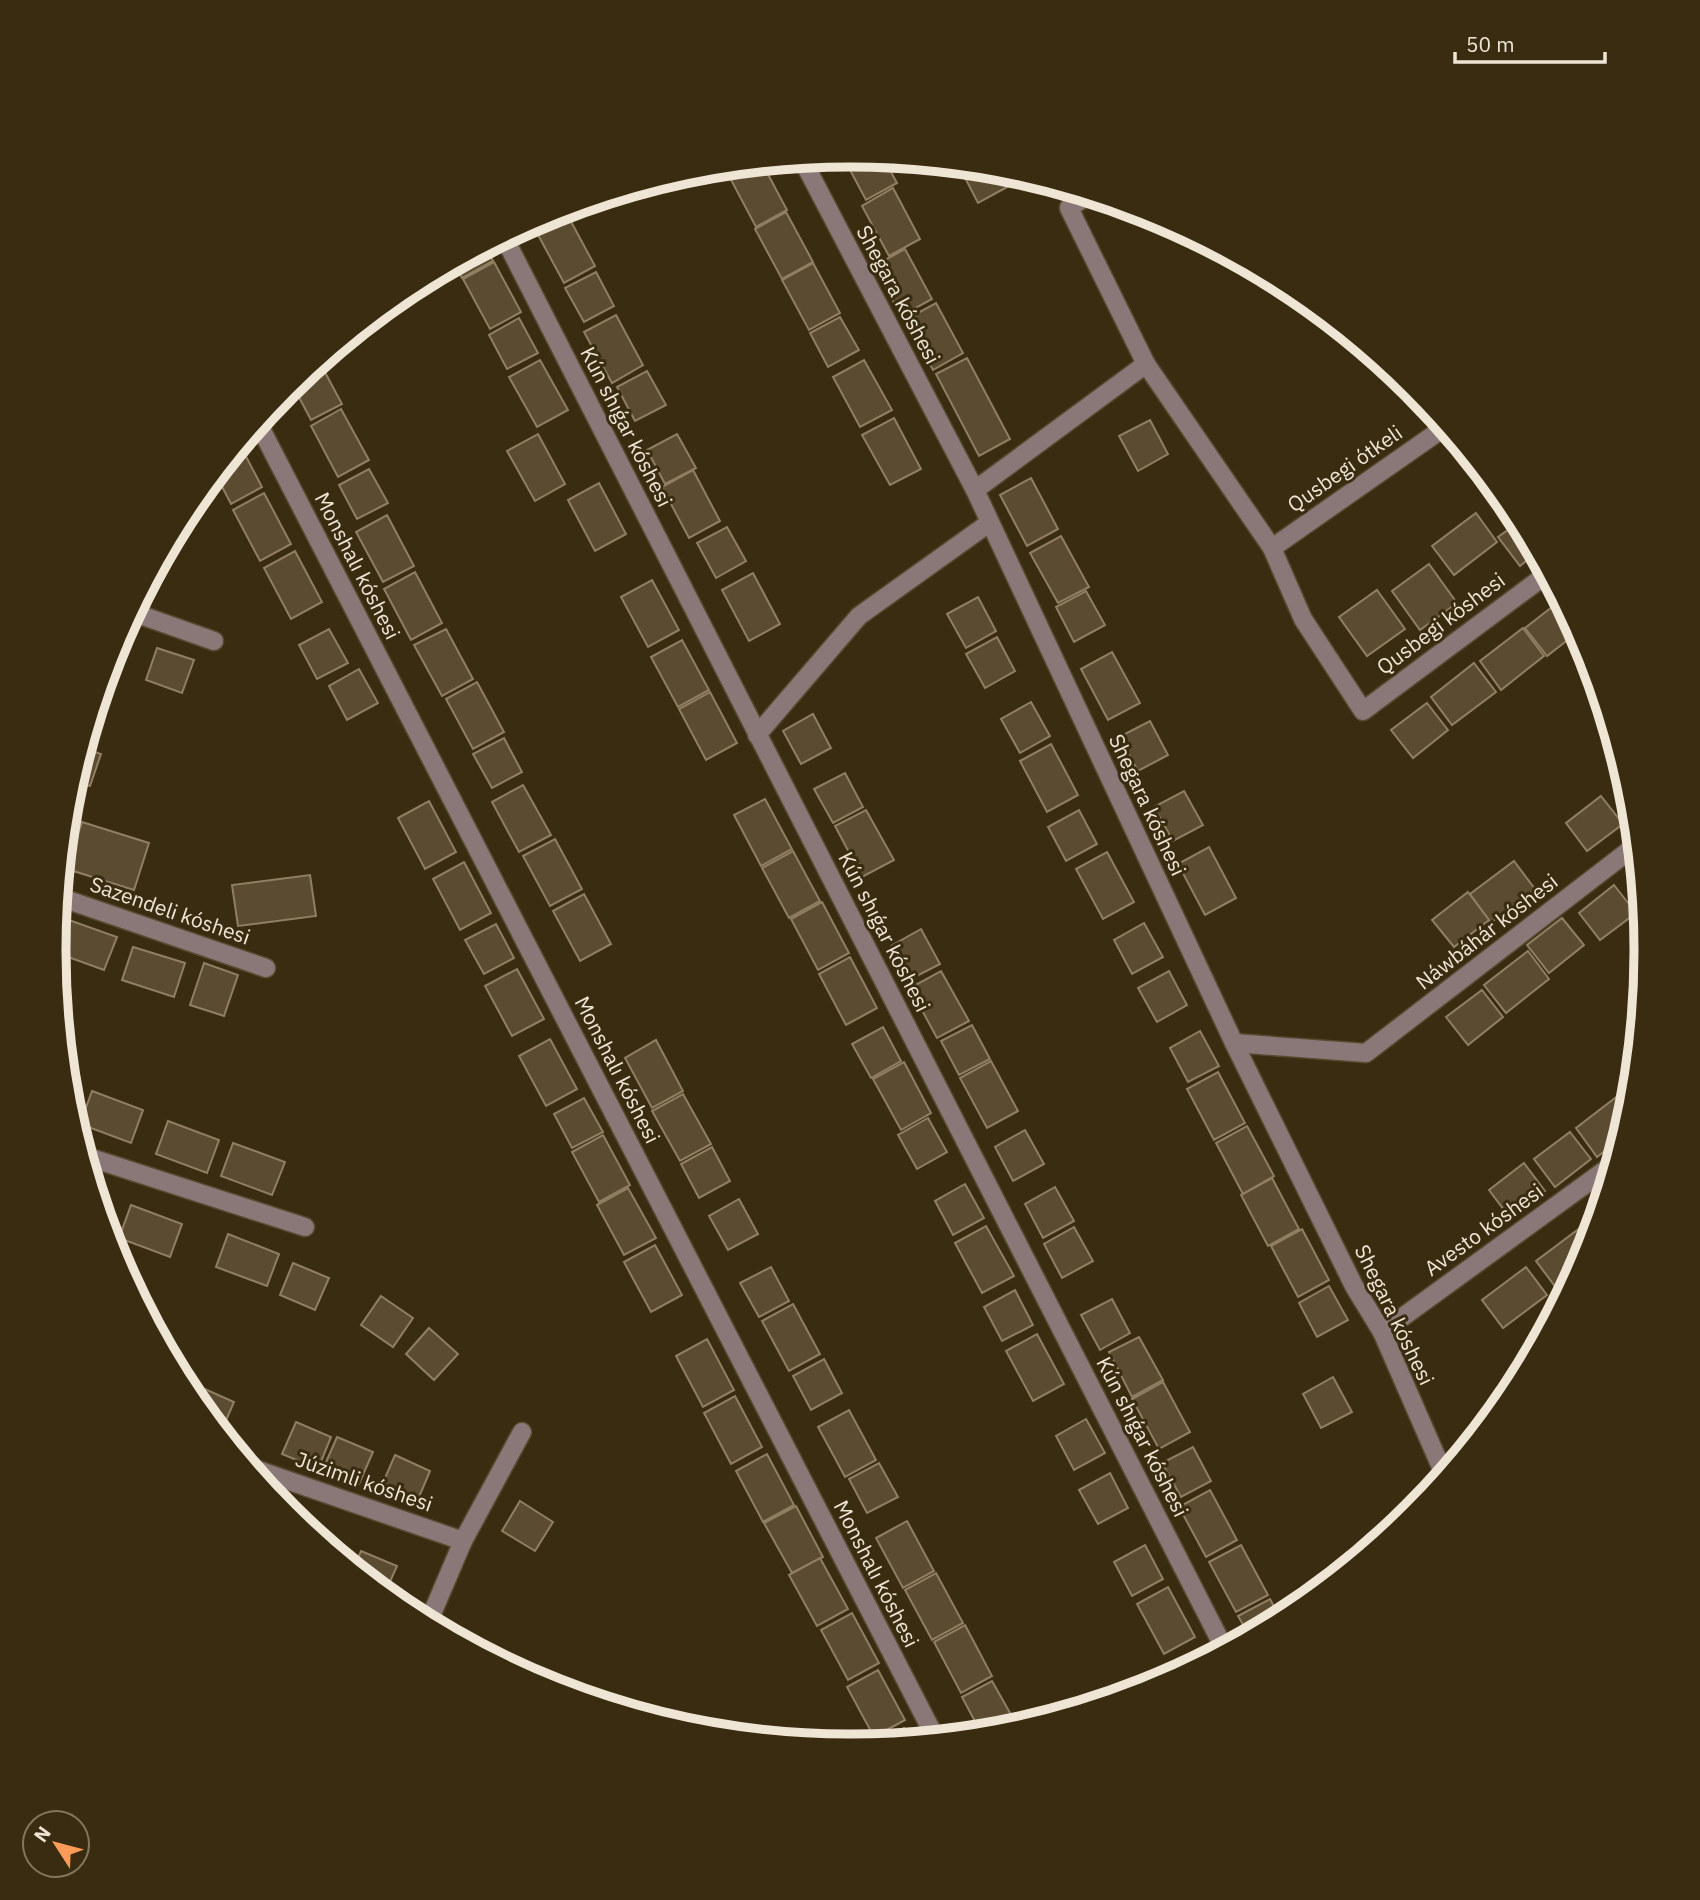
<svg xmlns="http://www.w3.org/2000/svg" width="1700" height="1900" viewBox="0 0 1700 1900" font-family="'IBM Plex Sans',sans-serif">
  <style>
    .building { fill: #5b4b30; stroke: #907f62; stroke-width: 2 }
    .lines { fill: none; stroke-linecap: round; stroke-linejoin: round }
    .minor-casing { stroke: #574a30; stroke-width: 21 }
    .minor { stroke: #897877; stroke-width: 18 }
    .labels { text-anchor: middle; stroke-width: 6; stroke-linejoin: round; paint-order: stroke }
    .street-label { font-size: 21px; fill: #eee5d5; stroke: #3a2c10 }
    .rim { fill: none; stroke: #eee5d5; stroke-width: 9 }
  </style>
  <rect width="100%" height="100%" fill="#3a2c10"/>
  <g class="building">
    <polygon points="850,154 883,157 897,183 866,200 842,155"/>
    <polygon points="762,163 787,210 756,227 729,176 752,164"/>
    <polygon points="747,164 728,174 724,167"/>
    <polygon points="965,166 1000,169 1009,186 978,203 960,168"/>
    <polygon points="893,188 920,239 889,256 862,206"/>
    <polygon points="568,208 569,210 538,227 535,221"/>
    <polygon points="786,212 813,262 782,279 755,229"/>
    <polygon points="568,216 595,266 564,283 537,233"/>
    <polygon points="486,247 493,261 462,278 455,263"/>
    <polygon points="905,249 932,299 901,316 874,266"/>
    <polygon points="494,262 521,312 490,329 463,279"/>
    <polygon points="813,263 840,313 809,330 782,280"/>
    <polygon points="596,272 614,306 584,322 565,288"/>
    <polygon points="936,303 963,353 933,370 905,320"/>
    <polygon points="616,315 643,365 612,383 584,332"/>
    <polygon points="840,317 859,350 828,367 810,333"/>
    <polygon points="519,318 538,353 507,369 489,335"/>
    <polygon points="967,358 1010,439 979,456 936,374"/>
    <polygon points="540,360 568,410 537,427 509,377"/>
    <polygon points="864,360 892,410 860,427 833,377"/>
    <polygon points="319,361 342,404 311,420 292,384"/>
    <polygon points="1385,365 1413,388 1423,400 1414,406"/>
    <polygon points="647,371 666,405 635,421 617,387"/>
    <polygon points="341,409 369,460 338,477 311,426"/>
    <polygon points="894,418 921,469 890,485 862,435"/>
    <polygon points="1150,420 1168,454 1138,471 1119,436"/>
    <polygon points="538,434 565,484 535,501 507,451"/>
    <polygon points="677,434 696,468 665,484 647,450"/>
    <polygon points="240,445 262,487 231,504 216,475"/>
    <polygon points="369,469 388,503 357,519 339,485"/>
    <polygon points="693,470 720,521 689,538 662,487"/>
    <polygon points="1031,478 1058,529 1027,546 1000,495"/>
    <polygon points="599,483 626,534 595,551 568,500"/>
    <polygon points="264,493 291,544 260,561 233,510"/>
    <polygon points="1476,513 1497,542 1454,575 1432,546"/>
    <polygon points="387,515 414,566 383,582 356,532"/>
    <polygon points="1519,522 1536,553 1520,566 1498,537"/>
    <polygon points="727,527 746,561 716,578 697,543"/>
    <polygon points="1061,536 1089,587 1058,603 1030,553"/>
    <polygon points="295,551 322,602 291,619 264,568"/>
    <polygon points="1429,564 1457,603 1420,630 1392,591"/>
    <polygon points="415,572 442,623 411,640 384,589"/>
    <polygon points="753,573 780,624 749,641 722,590"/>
    <polygon points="652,580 679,630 648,647 621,597"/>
    <polygon points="1377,590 1405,629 1367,656 1339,617"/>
    <polygon points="1086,591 1105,625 1074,642 1056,607"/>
    <polygon points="978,597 996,631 966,648 947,614"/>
    <polygon points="1561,600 1578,632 1547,656 1525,628"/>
    <polygon points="1523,628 1544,656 1501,690 1480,661"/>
    <polygon points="329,629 348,663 317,679 299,645"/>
    <polygon points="446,629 473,679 442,696 414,645"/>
    <polygon points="120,636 124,638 112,670 108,669"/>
    <polygon points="997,637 1015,671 985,688 966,654"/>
    <polygon points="682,640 709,690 678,707 651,657"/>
    <polygon points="157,648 194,660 182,693 146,680"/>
    <polygon points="1112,652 1140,703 1108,720 1081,669"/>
    <polygon points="1474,663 1496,692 1452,725 1431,697"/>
    <polygon points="359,669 378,703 347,720 329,686"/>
    <polygon points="477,682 504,732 473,749 446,699"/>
    <polygon points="710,692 737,743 706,760 679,709"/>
    <polygon points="1031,702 1050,736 1020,753 1001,719"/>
    <polygon points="1427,703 1448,730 1413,758 1391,730"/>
    <polygon points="813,714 831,748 801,764 783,731"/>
    <polygon points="1150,721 1168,755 1138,771 1119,737"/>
    <polygon points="504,738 522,772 492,788 473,754"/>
    <polygon points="1051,744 1078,795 1047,812 1020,761"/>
    <polygon points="84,748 101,754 90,786 74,781"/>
    <polygon points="845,773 863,807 833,823 814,789"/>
    <polygon points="1625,777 1631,795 1632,806 1615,784"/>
    <polygon points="523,785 551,835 519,852 492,802"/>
    <polygon points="1184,791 1203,825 1173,841 1154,807"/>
    <polygon points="1601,796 1623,824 1587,851 1566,823"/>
    <polygon points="765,799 792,849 761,866 734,815"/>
    <polygon points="429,801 456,852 425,869 398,818"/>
    <polygon points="866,810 894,860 862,877 835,826"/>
    <polygon points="1079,810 1097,844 1066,861 1048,827"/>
    <polygon points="82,822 149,843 134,890 67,869"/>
    <polygon points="555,839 582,889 550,906 523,856"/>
    <polygon points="1209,847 1236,898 1205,915 1178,864"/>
    <polygon points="793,851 820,901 789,918 762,868"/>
    <polygon points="1107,852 1134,902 1103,919 1076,869"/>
    <polygon points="1514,861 1535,889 1491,923 1470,894"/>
    <polygon points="464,862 491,913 460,930 433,879"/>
    <polygon points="310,875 316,916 238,926 232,885"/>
    <polygon points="1614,885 1636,913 1600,940 1579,913"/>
    <polygon points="1468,892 1489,920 1454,947 1432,920"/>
    <polygon points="584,894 611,944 580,961 553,911"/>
    <polygon points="822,902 849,953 818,970 791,919"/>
    <polygon points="1562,918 1584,945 1549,973 1527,945"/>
    <polygon points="66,919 117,937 104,970 54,952"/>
    <polygon points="1144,923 1163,957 1132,974 1114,940"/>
    <polygon points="496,924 514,958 484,974 465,940"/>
    <polygon points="921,929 940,964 909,980 891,946"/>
    <polygon points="133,947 185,963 174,997 122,980"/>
    <polygon points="1528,951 1549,979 1506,1013 1484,985"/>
    <polygon points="850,957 877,1008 846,1025 819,974"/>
    <polygon points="204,963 238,975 224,1016 190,1005"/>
    <polygon points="517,969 544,1019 512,1036 485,986"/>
    <polygon points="941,971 969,1021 937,1038 910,988"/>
    <polygon points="1169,971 1187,1005 1157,1022 1138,988"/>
    <polygon points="1482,990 1503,1017 1468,1045 1446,1017"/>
    <polygon points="972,1025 990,1059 959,1075 941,1041"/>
    <polygon points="883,1027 901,1061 871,1078 852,1044"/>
    <polygon points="1200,1031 1219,1066 1188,1082 1170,1048"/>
    <polygon points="550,1039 577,1089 546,1106 519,1056"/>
    <polygon points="656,1040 683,1091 652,1108 625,1058"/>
    <polygon points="991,1061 1018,1111 987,1128 960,1078"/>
    <polygon points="904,1062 931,1113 901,1130 873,1079"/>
    <polygon points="1218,1072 1245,1123 1214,1140 1187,1089"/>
    <polygon points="1632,1088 1630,1106 1630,1107 1622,1096"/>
    <polygon points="92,1091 143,1110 131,1143 80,1124"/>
    <polygon points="683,1094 711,1144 680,1161 652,1111"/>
    <polygon points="1619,1095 1629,1109 1620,1139 1597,1157 1576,1128"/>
    <polygon points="584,1098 603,1132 572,1148 554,1114"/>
    <polygon points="928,1118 947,1152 917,1169 898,1135"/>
    <polygon points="168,1121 219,1140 207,1173 156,1154"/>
    <polygon points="1247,1126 1274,1176 1243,1194 1216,1143"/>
    <polygon points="1025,1130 1044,1164 1013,1181 995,1147"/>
    <polygon points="1570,1132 1591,1159 1555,1187 1534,1159"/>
    <polygon points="603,1135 630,1185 599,1202 572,1152"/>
    <polygon points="233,1143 285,1162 272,1195 221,1176"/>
    <polygon points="712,1147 730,1181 699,1198 681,1164"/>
    <polygon points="1524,1163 1545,1191 1510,1218 1489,1190"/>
    <polygon points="1272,1178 1299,1229 1268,1246 1241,1195"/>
    <polygon points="965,1184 984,1218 953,1235 935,1201"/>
    <polygon points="1055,1187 1074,1221 1043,1238 1025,1204"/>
    <polygon points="628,1188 656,1238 624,1255 597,1205"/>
    <polygon points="739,1199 758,1234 728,1250 709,1216"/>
    <polygon points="131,1205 182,1224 170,1257 119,1238"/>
    <polygon points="986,1226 1014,1276 982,1293 955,1243"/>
    <polygon points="1074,1227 1093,1261 1062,1278 1044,1244"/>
    <polygon points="1580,1228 1589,1241 1585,1255 1573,1277 1557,1289 1536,1261"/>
    <polygon points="1302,1229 1329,1280 1298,1297 1271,1246"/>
    <polygon points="228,1234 279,1254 267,1286 216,1267"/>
    <polygon points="655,1245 682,1295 651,1312 624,1262"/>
    <polygon points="293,1263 329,1278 315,1310 280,1295"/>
    <polygon points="771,1267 789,1301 759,1317 740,1283"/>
    <polygon points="1526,1267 1547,1295 1503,1328 1482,1300"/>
    <polygon points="1329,1286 1348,1320 1317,1337 1299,1303"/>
    <polygon points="1015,1290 1033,1325 1002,1341 984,1307"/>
    <polygon points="381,1296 413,1318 393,1347 361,1325"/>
    <polygon points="1112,1299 1130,1333 1100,1350 1081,1315"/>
    <polygon points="793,1304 820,1354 789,1371 762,1321"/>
    <polygon points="429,1328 458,1354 434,1380 406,1354"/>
    <polygon points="1037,1334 1064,1384 1033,1401 1006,1351"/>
    <polygon points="1139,1337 1163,1380 1132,1397 1109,1352"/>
    <polygon points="707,1339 734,1390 703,1407 676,1356"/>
    <polygon points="824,1359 842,1393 811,1410 793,1376"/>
    <polygon points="1333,1377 1352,1412 1321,1428 1303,1394"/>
    <polygon points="1163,1382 1190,1432 1159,1449 1132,1399"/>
    <polygon points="198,1386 234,1402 221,1432 193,1398"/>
    <polygon points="735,1396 762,1447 731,1464 704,1413"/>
    <polygon points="849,1410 876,1460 845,1477 818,1427"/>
    <polygon points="1086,1419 1105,1453 1074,1470 1056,1436"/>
    <polygon points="296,1422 331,1437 318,1469 282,1454"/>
    <polygon points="337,1437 373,1452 359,1484 323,1469"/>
    <polygon points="1193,1447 1211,1481 1181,1497 1162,1463"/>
    <polygon points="767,1454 794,1505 763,1522 736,1471"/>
    <polygon points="395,1455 430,1471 417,1502 381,1487"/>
    <polygon points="879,1463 898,1497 867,1513 849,1479"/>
    <polygon points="1110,1473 1128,1508 1098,1524 1079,1490"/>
    <polygon points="1210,1490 1237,1540 1206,1557 1179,1507"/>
    <polygon points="520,1501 553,1522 535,1551 502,1531"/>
    <polygon points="279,1502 296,1510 293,1517 287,1512"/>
    <polygon points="796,1506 823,1557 792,1573 764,1523"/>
    <polygon points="907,1521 934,1571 903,1588 876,1538"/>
    <polygon points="1145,1545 1163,1579 1132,1596 1114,1562"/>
    <polygon points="1241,1545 1268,1595 1236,1612 1209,1562"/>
    <polygon points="361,1551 397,1566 385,1593 354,1567"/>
    <polygon points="820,1558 848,1609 817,1626 789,1575"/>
    <polygon points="936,1573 963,1623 932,1640 905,1590"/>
    <polygon points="1168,1587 1195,1637 1164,1654 1137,1604"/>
    <polygon points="1270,1599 1280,1618 1249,1635 1238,1616"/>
    <polygon points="852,1613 879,1663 848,1680 821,1630"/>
    <polygon points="965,1625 992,1676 961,1693 934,1642"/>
    <polygon points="878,1670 905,1720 874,1737 847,1687"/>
    <polygon points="992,1681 1018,1727 981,1733 962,1697"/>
    <polygon points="904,1728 910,1740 874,1743"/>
  </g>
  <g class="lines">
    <defs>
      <g id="minor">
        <polyline points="802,159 975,490 1234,1043 1354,1286 1382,1332 1444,1474"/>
        <polyline points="1088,195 1069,208 1146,364 1272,548 1303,619 1363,711 1547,574"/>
        <polyline points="504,237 1224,1648"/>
        <polyline points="258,423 935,1737"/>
        <polyline points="975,490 1146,364"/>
        <polyline points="1272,548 1445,427"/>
        <polyline points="132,612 214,641"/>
        <polyline points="757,735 859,616 989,523"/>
        <polyline points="59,897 266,968"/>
        <polyline points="1234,1043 1366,1053 1635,846"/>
        <polyline points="85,1156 305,1227"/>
        <polyline points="1382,1332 1612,1165"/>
        <polyline points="249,1467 463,1541"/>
        <polyline points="428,1623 463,1541 522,1432"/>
      </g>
    </defs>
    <use href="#minor" class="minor-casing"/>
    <use href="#minor" class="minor"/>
  </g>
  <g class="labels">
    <g class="street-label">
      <text transform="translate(898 295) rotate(62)" y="7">Shegara kóshesi</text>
      <text transform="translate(626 427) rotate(63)" y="7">Kún shıǵar kóshesi</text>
      <text transform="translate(1345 469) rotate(-35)" y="7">Qusbegi ótkeli</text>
      <text transform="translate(357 566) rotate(63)" y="7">Monshalı kóshesi</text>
      <text transform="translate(1441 624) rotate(-37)" y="7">Qusbegi kóshesi</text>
      <text transform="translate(1147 805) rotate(65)" y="7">Shegara kóshesi</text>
      <text transform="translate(170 911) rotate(19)" y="7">Sazendeli kóshesi</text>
      <text transform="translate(884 932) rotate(63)" y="7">Kún shıǵar kóshesi</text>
      <text transform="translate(1487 932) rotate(-38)" y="7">Náwbáhár kóshesi</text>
      <text transform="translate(617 1070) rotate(63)" y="7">Monshalı kóshesi</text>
      <text transform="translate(1484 1230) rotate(-36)" y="7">Avesto kóshesi</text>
      <text transform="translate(1394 1315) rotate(64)" y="7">Shegara kóshesi</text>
      <text transform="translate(1142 1437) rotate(63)" y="7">Kún shıǵar kóshesi</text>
      <text transform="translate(364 1482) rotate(19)" y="7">Júzimli kóshesi</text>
      <text transform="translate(876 1574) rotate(63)" y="7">Monshalı kóshesi</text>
    </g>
  </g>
  <path d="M0 0H1700V1900H0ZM849 167H851A783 783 0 0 1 1634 950V951A783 783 0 0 1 851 1734H849A783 783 0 0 1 66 951V950A783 783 0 0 1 849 167Z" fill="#3a2c10" fill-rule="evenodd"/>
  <path class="rim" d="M849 167H851A783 783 0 0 1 1634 950V951A783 783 0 0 1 851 1734H849A783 783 0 0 1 66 951V950A783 783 0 0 1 849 167Z"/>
  <g transform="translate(56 1844) rotate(306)"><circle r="33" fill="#3a2c10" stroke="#82765f" stroke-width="2"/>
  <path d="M0-5L12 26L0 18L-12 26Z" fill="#fe9b58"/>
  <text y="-10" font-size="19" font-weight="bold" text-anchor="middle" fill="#eee5d5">N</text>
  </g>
  <path d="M1455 52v10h150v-10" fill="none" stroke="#eee5d5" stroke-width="3.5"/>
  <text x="1466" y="52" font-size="21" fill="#eee5d5" stroke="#3a2c10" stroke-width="5" paint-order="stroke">50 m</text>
</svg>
